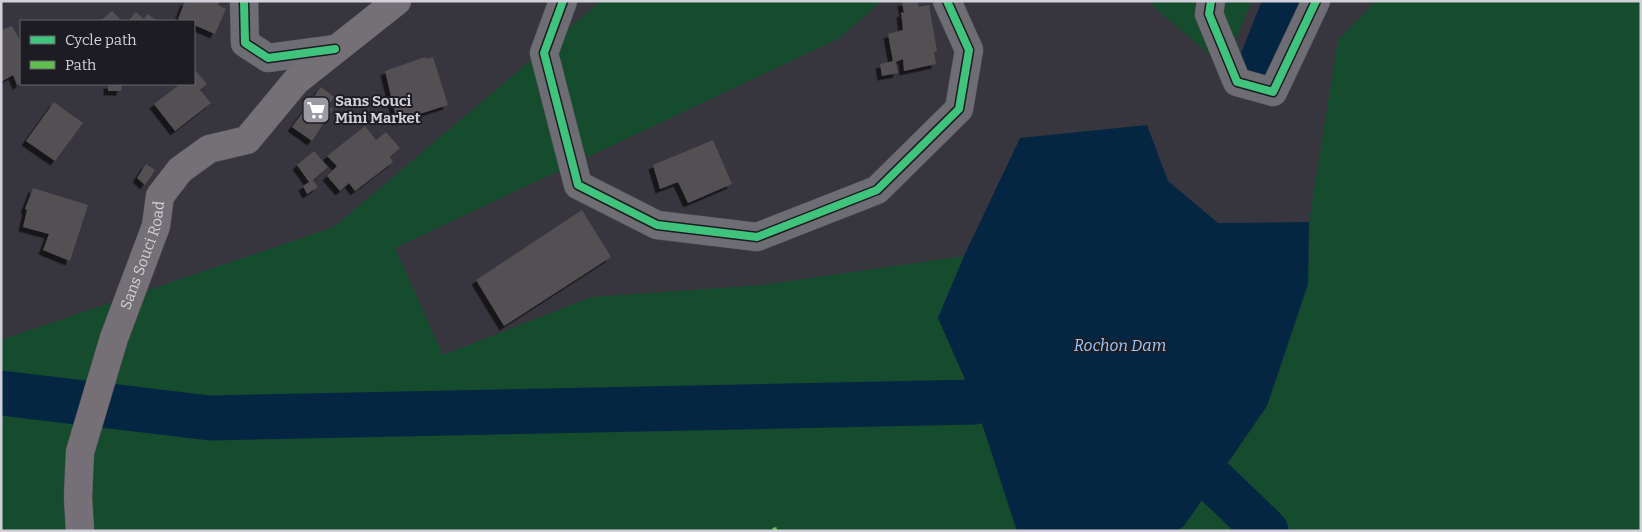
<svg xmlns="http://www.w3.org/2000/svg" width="1642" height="532" viewBox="0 0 1642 532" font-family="Bitter,serif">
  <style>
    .green { fill: #144c2d }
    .water { fill: #052643 }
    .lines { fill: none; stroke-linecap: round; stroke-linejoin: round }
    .river { stroke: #052643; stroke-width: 45 }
    .building { fill: #534f52; filter: url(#shadow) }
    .minor-casing { stroke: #55545b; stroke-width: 29 }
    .major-casing { stroke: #55545b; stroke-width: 29 }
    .minor { stroke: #6e6d74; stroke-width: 28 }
    .major { stroke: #757076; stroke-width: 28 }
    .quiet { stroke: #5fbe4e; stroke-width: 6; stroke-dasharray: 12 6; stroke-linecap: butt }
    .cycleway-casing { stroke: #1c1c22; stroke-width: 11 }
    .cycleway { stroke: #40c37c; stroke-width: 8 }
    .labels { text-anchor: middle; stroke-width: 4; stroke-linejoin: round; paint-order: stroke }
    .poi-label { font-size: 15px; font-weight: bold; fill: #d1d0d9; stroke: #1c1c22; text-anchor: start }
    .street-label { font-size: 15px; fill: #d1d0d9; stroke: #1c1c22 }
    .water-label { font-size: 16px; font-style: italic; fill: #9acbff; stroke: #1c1c22 }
  </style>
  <defs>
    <filter id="shadow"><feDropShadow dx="-4.5" dy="4.5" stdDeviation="0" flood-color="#0009"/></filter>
  </defs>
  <rect width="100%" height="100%" fill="#37363e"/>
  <g class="green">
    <polygon points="601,1 881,1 840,38 395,248 443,355 592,297 763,285 964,256 938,318 975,402 1017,531 1,531 1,340 334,227"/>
    <polygon points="1147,1 1252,1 1224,67"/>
    <polygon points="1376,1 1641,1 1641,531 1176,531 1184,526 1267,406 1308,284 1309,222 1338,40"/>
  </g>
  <polygon class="water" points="1147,125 1168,181 1218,223 1309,222 1308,284 1267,406 1184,526 1176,531 1017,531 975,402 938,318 964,256 1020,138"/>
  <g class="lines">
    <g class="river">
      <polyline points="1263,59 1286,1"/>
      <polyline points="1,393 210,418 975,402"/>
      <polyline points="1215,482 1266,531"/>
    </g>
  </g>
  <g class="building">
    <polygon points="185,1 220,1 218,5 226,9 215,34 194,25 194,21 184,21 178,19"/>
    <polygon points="907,1 918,1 919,7 929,5 937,51 934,52 936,64 904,71 903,59 896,62 898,73 882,76 880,64 893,61 888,34 903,30 901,12 904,13 902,2"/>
    <polygon points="112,11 120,19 118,21 100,21"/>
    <polygon points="136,12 144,19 147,14 158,21 128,21"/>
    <polygon points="12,26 21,42 21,83 17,85 13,75 1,82 1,30"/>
    <polygon points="425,57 426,59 433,57 448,105 397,121 385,71"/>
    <polygon points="196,71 207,84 200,90 211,103 175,131 154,104 180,84 194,84 194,73"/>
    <polygon points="108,84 122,84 121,91 108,91"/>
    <polygon points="321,87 334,97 328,106 333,109 312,141 292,127"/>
    <polygon points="54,102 83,123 55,161 26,141"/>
    <polygon points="365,126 376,140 386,132 400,148 390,157 393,162 355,191 349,183 340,191 327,176 337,166 327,156"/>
    <polygon points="713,140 732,184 688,203 678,182 660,189 653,165"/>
    <polygon points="314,151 328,167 313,180 318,187 307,194 303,186 309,182 297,165"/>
    <polygon points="146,164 155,170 145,185 137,178"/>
    <polygon points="33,188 88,205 70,261 43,250 49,234 23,227 27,210 25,209"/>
    <polygon points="582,210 611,257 504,326 476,280"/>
  </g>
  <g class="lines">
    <defs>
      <g id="minor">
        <polyline points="244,1 245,43 268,58 335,49"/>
        <polyline points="563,1 544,53 578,185 657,225 757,237 877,190 959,109 969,50 947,1"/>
        <polyline points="1211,1 1209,14 1237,82 1273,92 1316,1"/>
      </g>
      <g id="major">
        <path id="s1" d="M80 531 78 497 80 452 114 338 156 226 160 196 180 170 209 149 247 140 296 81 397 1"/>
      </g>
    </defs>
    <use href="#minor" class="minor-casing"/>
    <use href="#major" class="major-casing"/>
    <use href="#minor" class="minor"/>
    <use href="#major" class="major"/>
    <polyline class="quiet" points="773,531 777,530"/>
    <defs>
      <g id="cycleway">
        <polyline points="244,1 245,43 268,58 335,49"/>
        <polyline points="563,1 544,53 578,185 657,225 757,237 877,190 959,109 969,50 947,1"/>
        <polyline points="1211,1 1209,14 1237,82 1273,92 1316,1"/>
      </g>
    </defs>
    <use href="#cycleway" class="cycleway-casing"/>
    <use href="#cycleway" class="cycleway"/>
  </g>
  <defs>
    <symbol id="supermarket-square" viewBox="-11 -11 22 22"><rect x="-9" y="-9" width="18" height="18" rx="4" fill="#9b9aa3" stroke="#1c1c22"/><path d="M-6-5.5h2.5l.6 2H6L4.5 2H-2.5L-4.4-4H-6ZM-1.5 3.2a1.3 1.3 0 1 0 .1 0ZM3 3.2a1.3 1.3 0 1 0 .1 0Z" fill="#fff"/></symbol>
  </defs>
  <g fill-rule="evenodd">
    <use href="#supermarket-square" x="300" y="94" width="32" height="32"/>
  </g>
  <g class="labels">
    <g class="poi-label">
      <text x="335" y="106">Sans Souci<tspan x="335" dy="17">Mini Market</tspan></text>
    </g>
    <g class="street-label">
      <text dy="5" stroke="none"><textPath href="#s1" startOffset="286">Sans Souci Road</textPath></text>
    </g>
    <g class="water-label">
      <text x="1120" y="351">Rochon Dam</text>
    </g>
  </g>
  <rect width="1642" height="532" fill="none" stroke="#d1d0d9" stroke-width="5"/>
  <rect x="20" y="20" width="175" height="65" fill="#1c1c22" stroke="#64646b"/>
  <rect x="30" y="36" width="25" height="8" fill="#40c37c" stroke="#64646b"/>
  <text x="65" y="45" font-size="15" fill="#d1d0d9">Cycle path</text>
  <rect x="30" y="61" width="25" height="8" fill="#5fbe4e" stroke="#64646b"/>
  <text x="65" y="70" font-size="15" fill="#d1d0d9">Path</text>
</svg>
